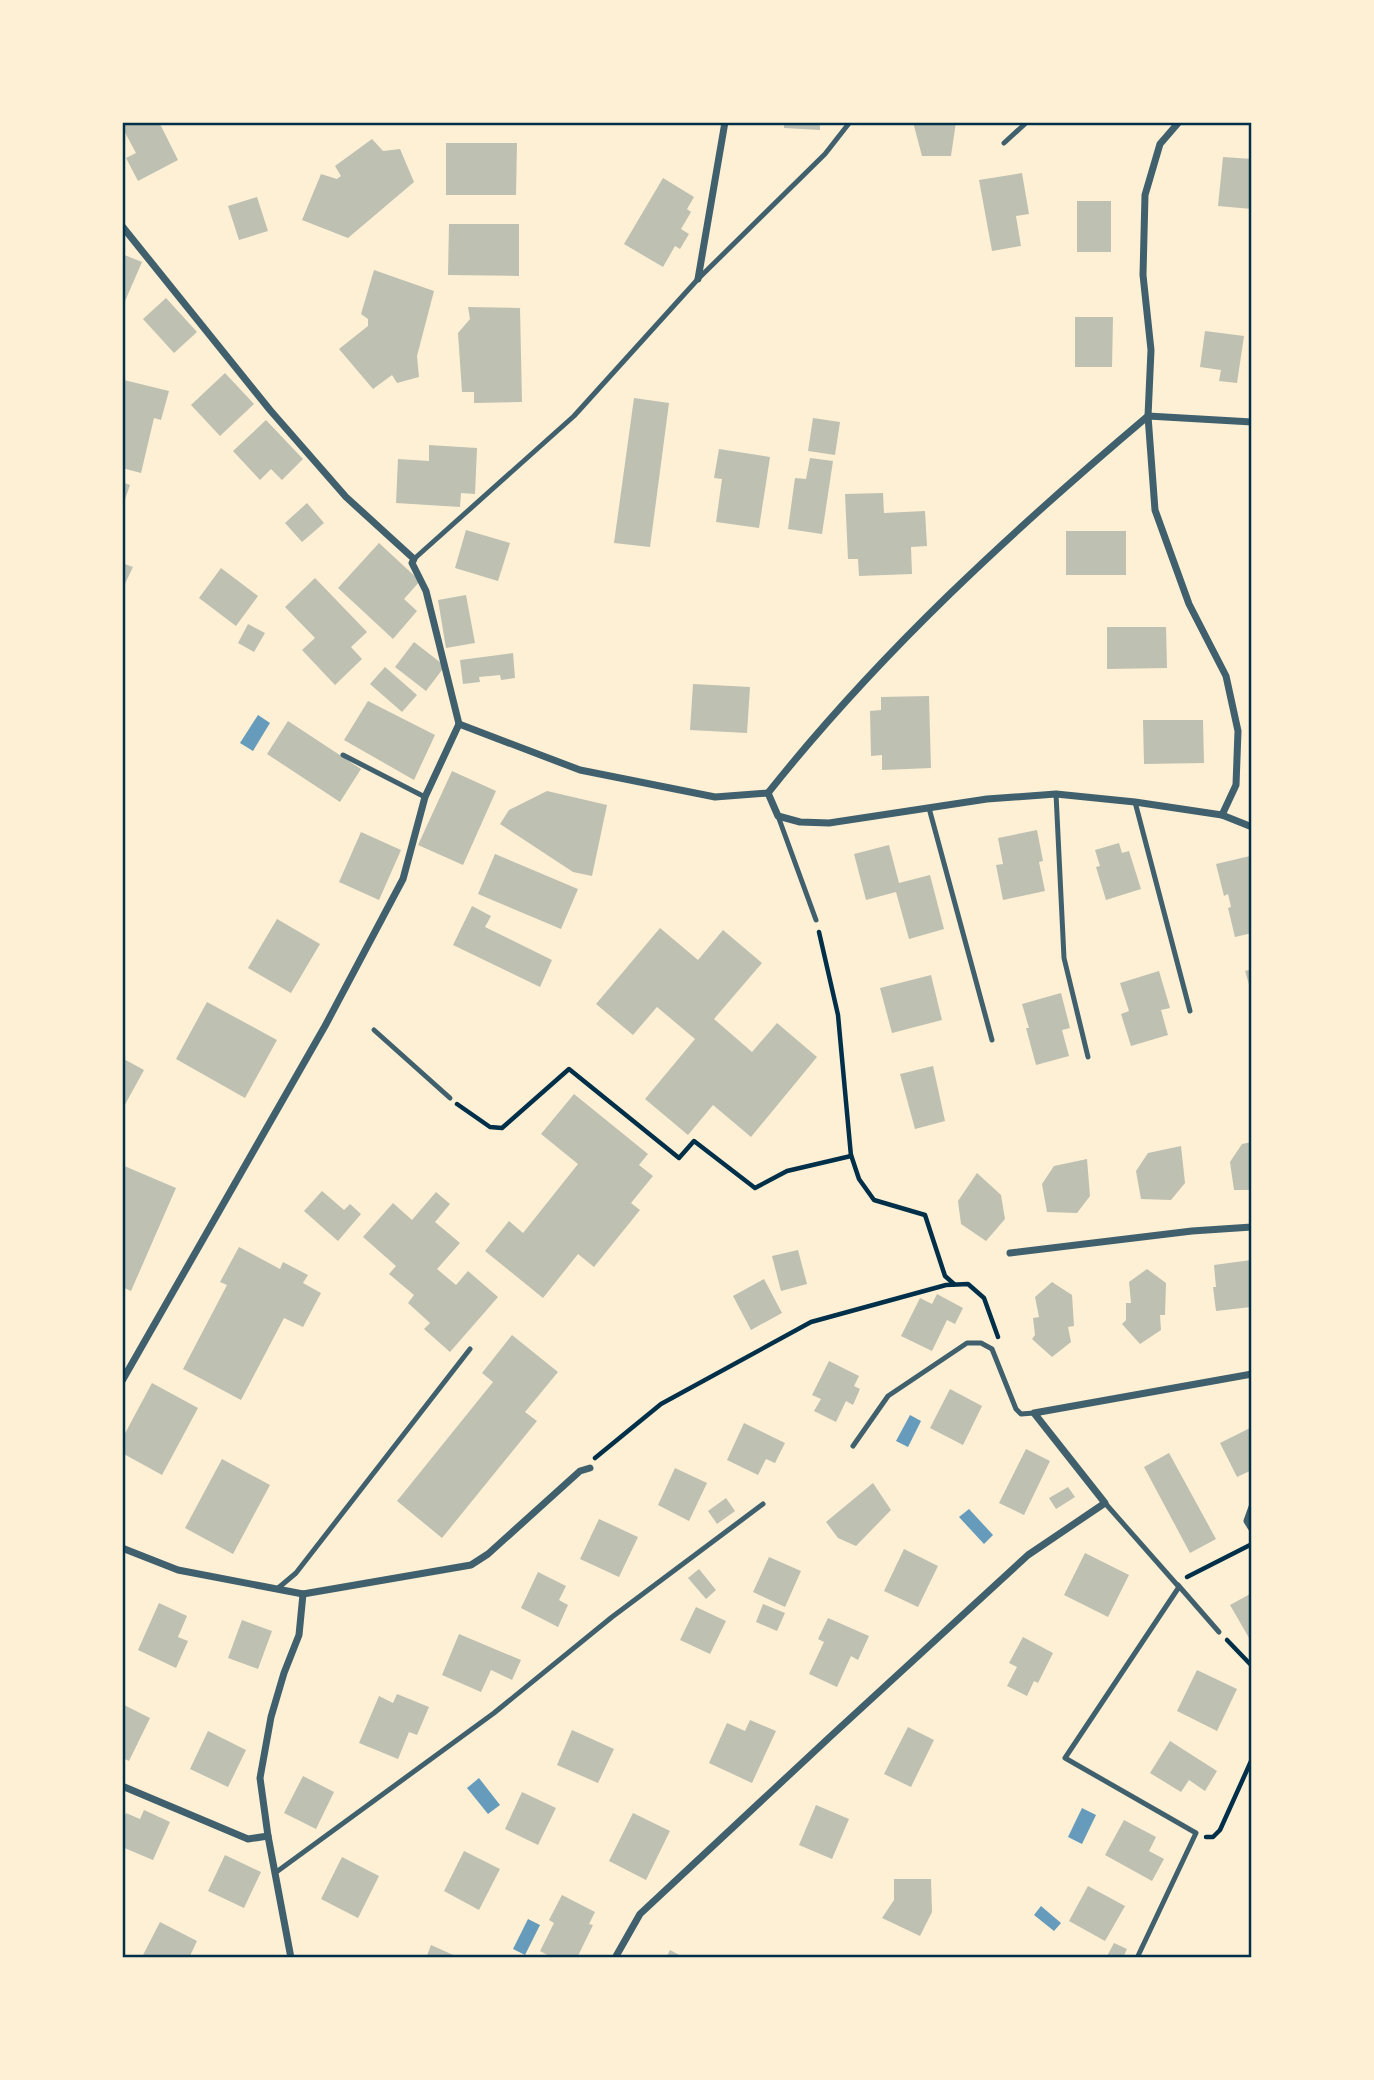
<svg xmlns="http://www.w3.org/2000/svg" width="1374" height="2080" viewBox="0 0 1374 2080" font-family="Lato,sans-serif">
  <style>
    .water { fill: #669bbc }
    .building { fill: #bec0b2 }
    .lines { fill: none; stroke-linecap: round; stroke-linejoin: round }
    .path { stroke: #003049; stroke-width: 4.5 }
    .service { stroke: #3f606c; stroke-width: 5 }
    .minor { stroke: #3f606c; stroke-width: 7 }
    .neatline { fill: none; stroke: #003049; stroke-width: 2.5 }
  </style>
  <rect width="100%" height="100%" fill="#fdf0d5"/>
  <g class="water">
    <polygon points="258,715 270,723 253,751 240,743"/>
    <polygon points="910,1415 921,1421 908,1447 896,1441"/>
    <polygon points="969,1509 993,1535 984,1544 959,1517"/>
    <polygon points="479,1778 500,1805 488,1814 467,1788"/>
    <polygon points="1082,1808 1096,1815 1082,1844 1068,1837"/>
    <polygon points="1041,1906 1061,1923 1054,1931 1034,1915"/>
    <polygon points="528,1919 540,1925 525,1955 513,1949"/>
  </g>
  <g class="building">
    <polygon points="122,122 159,122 178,160 138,181 126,158 136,153 122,127"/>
    <polygon points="784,122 820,122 820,130 784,128"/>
    <polygon points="913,122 956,122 951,156 922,156"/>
    <polygon points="372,139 383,151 400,149 414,182 348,238 302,220 321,174 337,179 341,176 335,166"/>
    <polygon points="446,143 517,143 516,195 446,195"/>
    <polygon points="1223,157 1252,159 1252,209 1218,206"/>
    <polygon points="1022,173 1029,214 1016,216 1021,246 992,251 979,180"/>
    <polygon points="663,178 694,197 687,209 691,212 681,229 689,234 680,249 675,246 663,267 624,244"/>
    <polygon points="257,197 268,231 239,240 228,206"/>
    <rect x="1077" y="201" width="34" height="51"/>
    <polygon points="449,224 519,224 519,276 448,275"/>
    <polygon points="122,254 142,262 122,308"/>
    <polygon points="374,270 434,291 417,356 419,377 397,383 392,375 373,389 339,349 368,326 368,319 361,314"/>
    <polygon points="166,298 197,332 174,353 143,319"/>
    <polygon points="468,307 520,308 522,402 474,403 474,392 462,392 458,333 470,319"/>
    <polygon points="1075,317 1113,317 1112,367 1075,367"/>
    <polygon points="1205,331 1244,336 1237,383 1219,381 1221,370 1200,367"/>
    <polygon points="225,373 254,404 220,436 191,405"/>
    <polygon points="124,380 169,391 161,420 154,418 141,473 122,468 122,422 125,410 122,409"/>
    <polygon points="634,398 669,403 650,547 614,543"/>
    <polygon points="813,418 840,422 835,455 808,451"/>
    <polygon points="266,420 303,459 282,480 271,469 260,480 233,451"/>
    <polygon points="429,445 477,448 475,494 461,493 460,507 396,503 398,459 429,461"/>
    <polygon points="719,449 770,457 759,528 716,522 722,479 714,478"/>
    <polygon points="810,458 833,461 822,534 788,529 795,478 806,479"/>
    <polygon points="122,482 130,485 123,505 122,504"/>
    <polygon points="883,493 884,513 925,511 927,546 911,547 912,574 859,576 858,559 848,559 845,494"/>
    <polygon points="307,503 324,523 302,542 285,523"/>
    <polygon points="466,530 510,543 498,581 455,568"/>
    <rect x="1066" y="531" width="60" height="44"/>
    <polygon points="379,543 420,581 404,599 417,611 393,639 338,588"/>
    <polygon points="122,563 133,567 122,590"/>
    <polygon points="221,568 258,596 236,626 199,598"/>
    <polygon points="315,578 367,632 351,647 362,659 335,685 302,650 315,638 285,607"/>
    <polygon points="466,595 475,643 446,648 438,600"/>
    <polygon points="248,624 265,633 254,652 238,643"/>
    <polygon points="1107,627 1166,627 1167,668 1107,669"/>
    <polygon points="414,642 445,666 426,691 395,667"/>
    <polygon points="513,653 515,678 501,680 500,675 479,677 480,682 463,684 460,660"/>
    <polygon points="385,667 417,695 402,712 370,684"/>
    <polygon points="693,684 750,687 747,733 690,730"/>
    <polygon points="929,696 931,768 882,770 882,755 871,756 870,711 881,710 881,697"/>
    <polygon points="368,701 435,735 414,780 344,740"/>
    <polygon points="1143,720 1203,720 1204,763 1144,764"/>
    <polygon points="288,721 361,769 340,802 267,754"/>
    <polygon points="452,771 496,791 463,865 418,845"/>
    <polygon points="547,791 607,805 592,876 573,872 500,824 509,810"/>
    <polygon points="1037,830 1043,861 1039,862 1045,891 1003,900 996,865 1003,864 998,838"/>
    <polygon points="361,832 401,850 379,900 339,882"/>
    <polygon points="1119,843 1122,853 1129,851 1141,889 1106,900 1096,867 1100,866 1095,850"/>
    <polygon points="889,845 899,883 930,875 944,929 909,939 896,892 866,900 854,854"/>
    <polygon points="495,854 578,889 561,929 478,894"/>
    <polygon points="1250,856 1252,933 1235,937 1228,908 1231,907 1228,894 1224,896 1216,864"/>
    <polygon points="472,906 491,916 485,927 552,960 540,987 453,945"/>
    <polygon points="277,919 320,944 291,993 248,968"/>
    <polygon points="660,928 698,960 723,930 762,963 714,1019 752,1052 777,1023 817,1057 751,1137 713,1105 688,1135 645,1099 695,1039 657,1007 633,1035 596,1004"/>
    <polygon points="1252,969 1252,991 1251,991 1245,971"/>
    <polygon points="1159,971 1170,1008 1161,1010 1168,1035 1131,1046 1121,1014 1129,1011 1120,983"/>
    <polygon points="931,975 942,1020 892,1033 880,988"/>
    <polygon points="1061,993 1070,1028 1062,1030 1069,1056 1036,1065 1026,1028 1029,1028 1022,1004"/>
    <polygon points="207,1002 277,1040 245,1098 176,1059"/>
    <polygon points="122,1058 144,1070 122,1110"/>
    <polygon points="933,1066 945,1121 915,1129 900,1074"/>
    <polygon points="574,1094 648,1154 639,1165 653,1176 631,1203 640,1210 594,1267 578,1254 543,1298 485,1251 509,1221 523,1233 578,1164 541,1134"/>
    <polygon points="1252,1142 1252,1190 1234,1190 1230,1162 1242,1144"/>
    <polygon points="1181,1146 1185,1183 1171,1200 1141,1199 1136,1171 1148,1153"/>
    <polygon points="1087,1159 1090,1196 1077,1213 1047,1212 1042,1184 1054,1166"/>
    <polygon points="122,1165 176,1188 131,1291 122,1287"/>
    <polygon points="977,1173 1001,1195 1005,1219 986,1241 961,1224 958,1201"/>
    <polygon points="322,1191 344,1210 350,1204 361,1214 338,1241 304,1211"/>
    <polygon points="436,1192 450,1204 435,1222 460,1243 437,1269 456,1285 468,1271 498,1297 450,1352 424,1329 430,1323 408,1303 414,1295 389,1274 396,1266 363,1237 393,1203 412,1220"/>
    <polygon points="239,1247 280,1269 283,1262 308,1275 303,1283 321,1293 303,1327 284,1318 241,1400 183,1369 227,1285 220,1282"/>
    <polygon points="798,1250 807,1284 781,1291 772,1256"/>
    <polygon points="1251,1260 1252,1288 1249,1288 1251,1307 1216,1311 1213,1287 1216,1287 1214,1265"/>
    <polygon points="1147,1269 1166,1283 1165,1315 1160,1315 1161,1330 1140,1344 1122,1324 1126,1320 1126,1303 1131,1303 1129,1282"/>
    <polygon points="764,1279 782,1313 751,1330 733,1296"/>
    <polygon points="1052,1282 1072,1295 1074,1326 1068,1327 1071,1342 1052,1357 1032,1339 1035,1335 1033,1318 1039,1317 1035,1297"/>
    <polygon points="937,1294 963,1308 955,1324 947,1320 932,1351 901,1336 920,1298 932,1304"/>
    <polygon points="512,1335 558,1372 525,1412 537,1421 442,1538 397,1501 493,1382 482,1373"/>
    <polygon points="829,1361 859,1376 854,1386 860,1389 853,1405 846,1401 836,1422 814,1411 821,1399 812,1395"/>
    <polygon points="152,1383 198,1408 162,1475 122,1453 122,1439"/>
    <polygon points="950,1389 982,1406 963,1445 930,1428"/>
    <polygon points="744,1423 785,1443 775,1463 766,1459 758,1475 727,1460"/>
    <polygon points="1252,1427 1252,1470 1237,1477 1220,1443"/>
    <polygon points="1026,1449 1050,1461 1024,1515 999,1503"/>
    <polygon points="1169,1453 1216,1539 1190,1553 1144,1467"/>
    <polygon points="222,1459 270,1485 233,1554 185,1528"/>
    <polygon points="675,1468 707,1483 689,1521 658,1505"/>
    <polygon points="873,1483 891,1510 856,1546 838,1538 826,1522"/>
    <polygon points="1068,1487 1075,1497 1056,1509 1049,1498"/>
    <polygon points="726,1498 735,1511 717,1524 708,1511"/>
    <polygon points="599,1519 638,1537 619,1577 580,1559"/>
    <polygon points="904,1549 938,1566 918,1607 884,1591"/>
    <polygon points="1085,1553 1129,1575 1108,1617 1064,1595"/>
    <polygon points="769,1557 801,1571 785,1607 753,1592"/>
    <polygon points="699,1569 716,1590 706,1599 688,1578"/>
    <polygon points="538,1572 566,1586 559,1600 568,1605 558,1627 521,1608"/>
    <polygon points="1252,1593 1252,1643 1230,1605"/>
    <polygon points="159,1603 187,1616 178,1637 188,1641 176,1668 138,1650"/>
    <polygon points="763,1604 785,1613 777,1631 756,1622"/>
    <polygon points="696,1607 726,1621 710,1654 680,1640"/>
    <polygon points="828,1618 869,1636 858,1660 851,1656 837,1687 809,1674 824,1642 818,1639"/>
    <polygon points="242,1620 272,1631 258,1669 228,1658"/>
    <polygon points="459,1634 521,1660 512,1680 491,1670 481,1692 442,1675"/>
    <polygon points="1023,1637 1053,1653 1038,1683 1034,1681 1027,1696 1007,1686 1017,1667 1009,1663"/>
    <polygon points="1197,1670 1237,1689 1217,1731 1177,1711"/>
    <polygon points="397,1694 429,1707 417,1735 409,1732 398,1759 359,1743 379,1696 393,1703"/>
    <polygon points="122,1704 150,1718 129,1761 122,1758"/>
    <polygon points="750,1720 776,1731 752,1783 709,1763 727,1723 745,1731"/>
    <polygon points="908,1727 934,1740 911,1787 884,1774"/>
    <polygon points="572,1730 614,1749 598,1783 557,1765"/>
    <polygon points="208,1731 246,1750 228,1787 190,1769"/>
    <polygon points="1170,1741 1217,1771 1205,1791 1189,1780 1181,1792 1150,1773"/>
    <polygon points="303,1776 334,1792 316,1829 284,1813"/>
    <polygon points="522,1792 556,1808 538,1845 505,1829"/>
    <polygon points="816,1805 849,1819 832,1859 799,1845"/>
    <polygon points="144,1810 170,1822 153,1860 122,1847 122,1822 126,1813 140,1819"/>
    <polygon points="633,1813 670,1831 646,1880 609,1861"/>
    <polygon points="1124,1820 1156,1837 1149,1851 1164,1859 1152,1881 1105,1855"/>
    <polygon points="464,1851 500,1869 479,1910 444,1891"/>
    <polygon points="225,1855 261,1872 244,1908 208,1891"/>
    <polygon points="342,1857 379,1876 358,1918 321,1899"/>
    <polygon points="894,1879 931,1879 932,1912 920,1936 882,1918 894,1900"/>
    <polygon points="1088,1886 1125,1906 1105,1941 1069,1921"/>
    <polygon points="562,1895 595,1912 589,1924 593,1925 577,1958 553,1958 540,1951 554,1923 549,1920"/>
    <polygon points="160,1922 197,1941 189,1958 142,1957"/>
    <polygon points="1114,1943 1127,1949 1123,1958 1106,1958"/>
    <polygon points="431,1945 460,1958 426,1958"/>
    <polygon points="670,1950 685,1958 666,1958"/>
  </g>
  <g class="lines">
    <g class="path">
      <polyline points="457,1104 490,1127 502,1128 569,1069 679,1158 694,1141 755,1188 787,1171 851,1156 838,1015 819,932"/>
      <polyline points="851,1155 859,1179 874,1200 925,1215 945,1276 954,1284"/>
      <polyline points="595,1458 661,1404 811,1322 946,1285 968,1284 984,1298 998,1337"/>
      <polyline points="1187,1577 1252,1544"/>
      <polyline points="1227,1640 1252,1666"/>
      <polyline points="1206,1837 1213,1837 1220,1830 1252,1759"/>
    </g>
    <g class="service">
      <polyline points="1004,143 1027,122"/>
      <polyline points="414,559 574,416 698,279 825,154 850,122"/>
      <polyline points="343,755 425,797"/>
      <polyline points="1056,794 1064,958 1088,1057"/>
      <polyline points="1135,802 1190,1011"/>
      <polyline points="929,808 992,1040"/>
      <polyline points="778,816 816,920"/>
      <polyline points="374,1030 450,1098"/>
      <polyline points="853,1446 888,1396 967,1343 981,1343 992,1349 1016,1409 1021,1414 1034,1413"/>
      <polyline points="1105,1503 1179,1587 1065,1758 1196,1833 1137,1958"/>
      <polyline points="1178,1585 1219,1632"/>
      <polyline points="277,1589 296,1573 470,1349"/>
      <polyline points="275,1873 494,1713 612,1617 763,1504"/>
    </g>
    <g class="minor">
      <polyline points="1179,122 1160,144 1145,195 1143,275 1151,350 1148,416 1155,510 1189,604 1226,676 1238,731 1236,785 1222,815"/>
      <polyline points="122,226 270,410 346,497 414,559 412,563 426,591 459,724 580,770 715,797 768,793 778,816 800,822 829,823 987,799 1056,794 1135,802 1222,815 1252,827"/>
      <polyline points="698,279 725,122"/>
      <path d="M768 793C880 652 1011 532 1148 416L1252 422"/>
      <polyline points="1010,1253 1192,1231 1252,1227"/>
      <polyline points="122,1381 325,1026 403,879 425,797 459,724"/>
      <polyline points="1252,1507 1247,1521 1252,1529"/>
      <polyline points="122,1548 178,1570 303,1594 471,1565 488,1554 580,1471 590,1468"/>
      <polyline points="122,1786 248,1839 268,1836"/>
      <polyline points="291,1958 268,1836 260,1778 271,1717 284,1673 299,1635 303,1594"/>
      <polyline points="615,1958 640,1914 832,1735 1028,1555 1105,1503 1034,1413 1252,1374"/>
    </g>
  </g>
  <rect width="1374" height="2080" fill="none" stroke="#fdf0d5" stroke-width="248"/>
  <rect x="124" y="124" width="1126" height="1832" class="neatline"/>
</svg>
